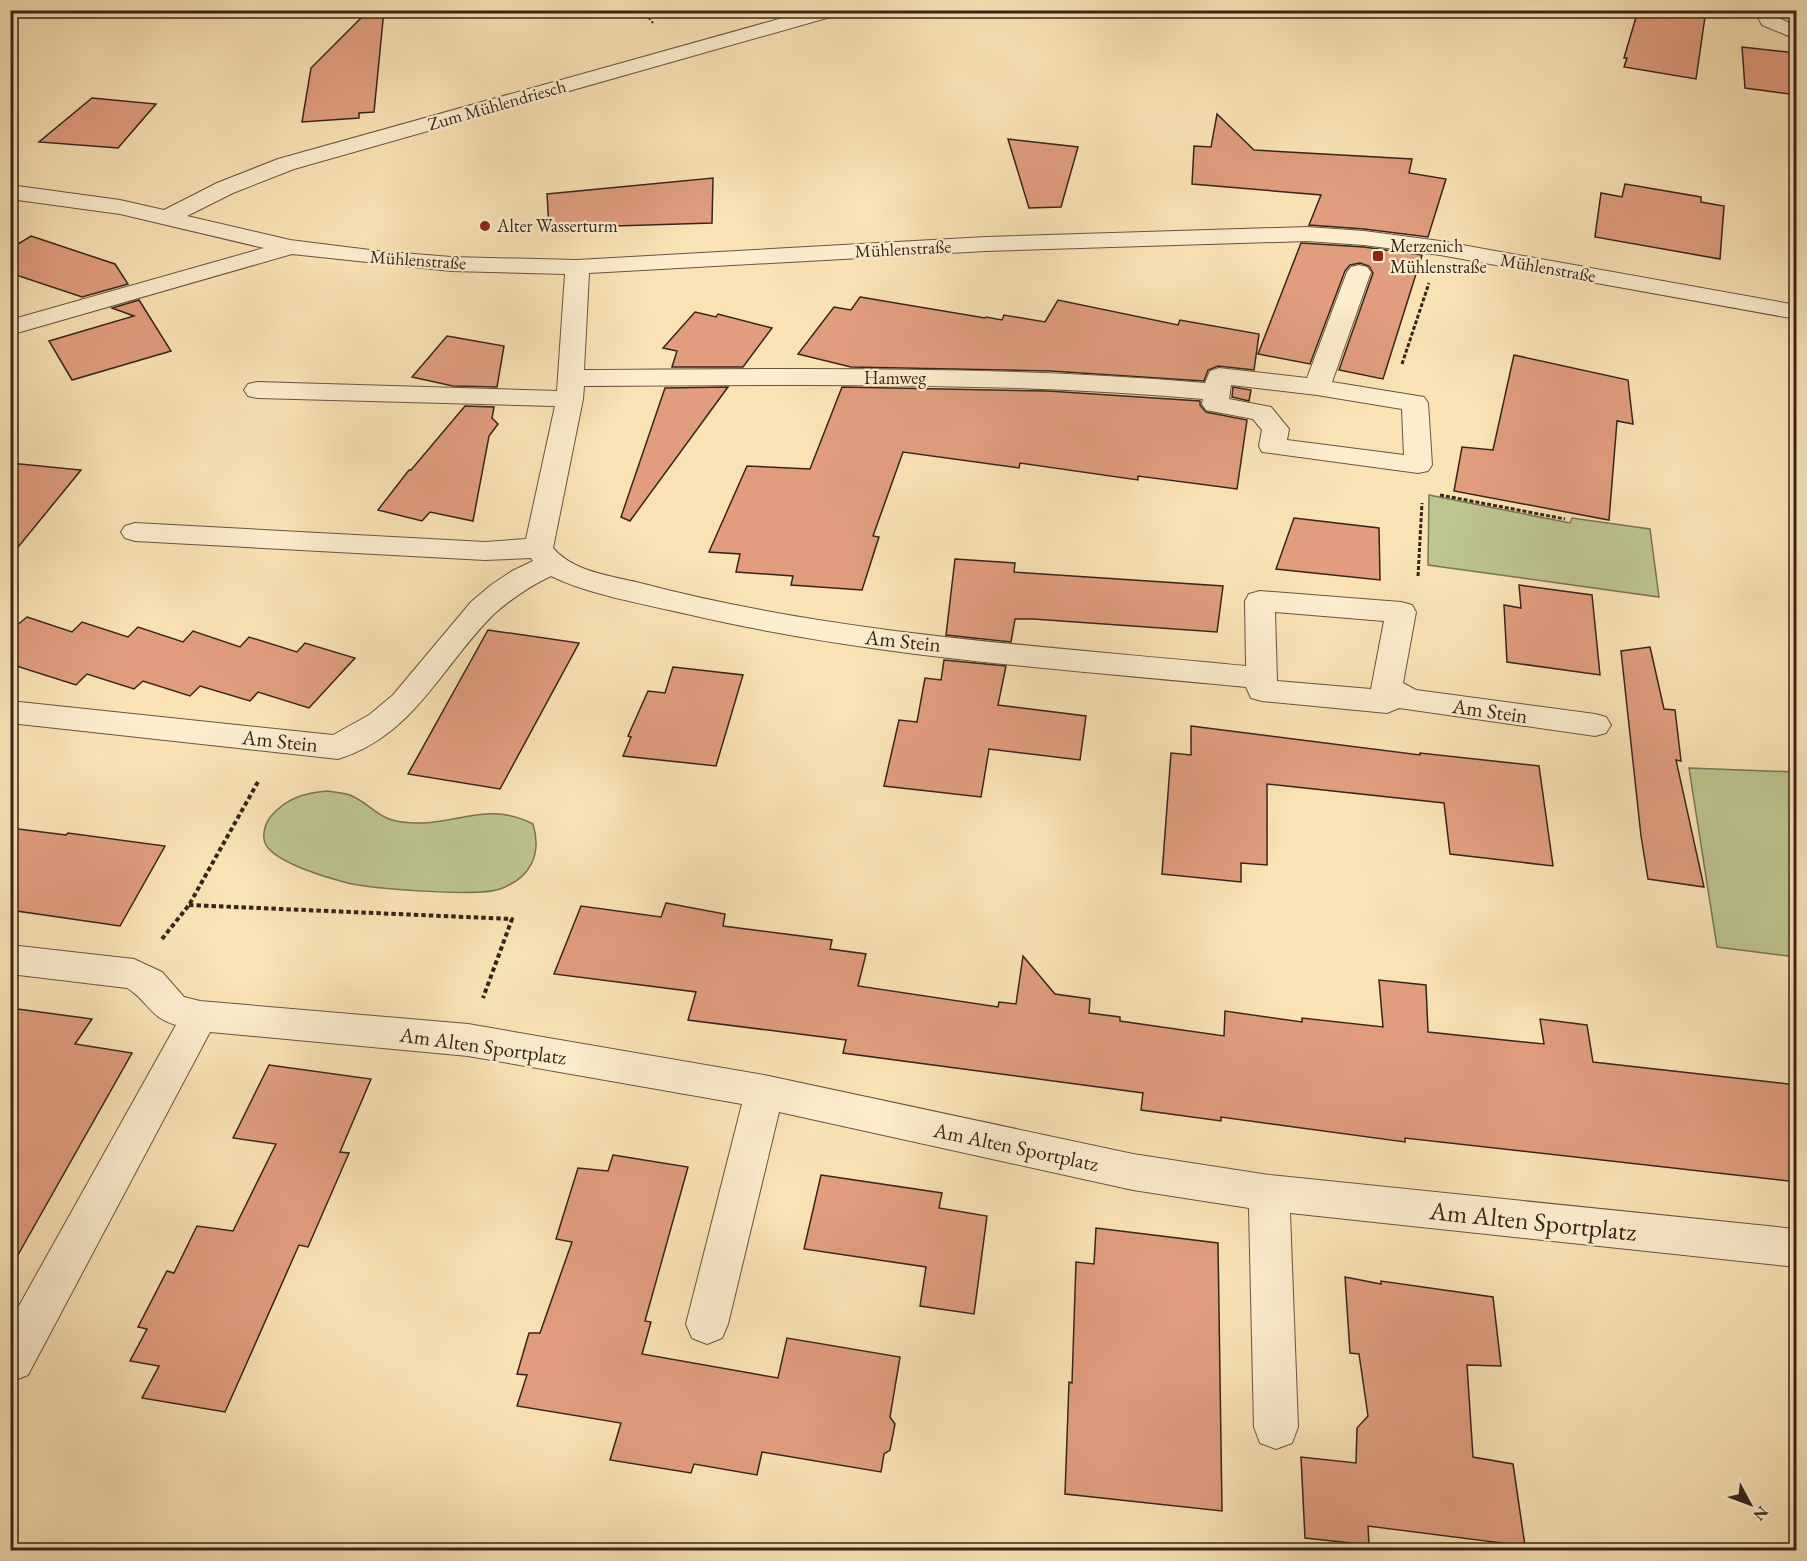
<svg xmlns="http://www.w3.org/2000/svg" width="1807" height="1561" viewBox="0 0 1807 1561" font-family="'EB Garamond',serif">
  <style>
    .green { fill: #bdc48e; stroke: #7a7454; stroke-width: 1.5 }
    .building { fill: #e19d7e; stroke: #37251a; stroke-width: 1.5 }
    .lines { fill: none; stroke-linecap: round; stroke-linejoin: round }
    .minor-casing { stroke: #685440; stroke-width: 2 }
    .path-far2 { stroke: #37251a; stroke-width: 2; stroke-dasharray: 3 2; stroke-linecap: butt }
    .path-far1 { stroke: #37251a; stroke-width: 3; stroke-dasharray: 4 2; stroke-linecap: butt }
    .path { stroke: #37251a; stroke-width: 4; stroke-dasharray: 4.5 3; stroke-linecap: butt }
    .minor { fill: #fbedce; fill-rule: evenodd }
    .poi-dot { fill: #8f2418; stroke: #fbedce; stroke-width: 2 }
    .labels { text-anchor: middle; stroke-width: 4.5; stroke-linejoin: round; paint-order: stroke }
    .far-street-label { font-size: 18px; fill: #37251a; stroke: #fbedce }
    .far-poi-label { font-size: 18px; fill: #37251a; stroke: #fbedce; text-anchor: start }
    .street-label { font-size: 21px; fill: #37251a; stroke: #fbedce }
    .near-street-label { font-size: 26px; fill: #37251a; stroke: #fbedce }
  </style>
  <rect width="100%" height="100%" fill="#f9e3b4"/>
  <filter id="stains"><feTurbulence type="fractalNoise" baseFrequency=".00333" numOctaves="4"/><feColorMatrix values="0 0 0 0 .2 0 0 0 0 .09 0 0 0 0 .02 0 0 0 .5 -.17"/></filter>
  <radialGradient id="worn" r=".72"><stop offset=".6" stop-color="#630" stop-opacity="0"/><stop offset="1" stop-color="#630" stop-opacity=".3"/></radialGradient>
  <g class="green">
    <polygon points="1429,495 1570,523 1572,518 1650,529 1659,597 1428,565"/>
    <polygon points="1689,768 1796,772 1796,957 1717,947"/>
    <path d="M327 791C335 792 343 793 350 795 371 804 377 819 402 822 451 829 486 799 533 824 542 854 531 878 500 889 478 897 369 889 344 882 324 877 283 864 269 849 260 840 264 825 271 816 287 798 304 793 327 791Z"/>
  </g>
  <g class="building">
    <polygon points="369,10 384,10 374,112 359,113 359,118 302,122 311,68"/>
    <polygon points="1667,10 1706,10 1696,79 1624,67 1627,58 1624,58 1637,14"/>
    <polygon points="1742,47 1797,53 1797,95 1745,88"/>
    <polygon points="92,98 156,104 118,148 39,142"/>
    <polygon points="1217,114 1254,150 1412,159 1409,173 1446,179 1428,237 1364,229 1309,225 1321,195 1192,184 1194,146 1211,147"/>
    <polygon points="1008,139 1078,147 1061,207 1029,208"/>
    <polygon points="713,178 712,223 549,228 547,194"/>
    <polygon points="1625,184 1701,197 1701,202 1724,206 1720,259 1595,237 1601,193 1622,197"/>
    <polygon points="31,236 115,264 128,284 82,297 10,273 10,249"/>
    <polygon points="1301,243 1364,247 1422,255 1383,379 1339,370 1373,273 1369,266 1360,263 1350,265 1345,271 1310,364 1258,354"/>
    <polygon points="860,297 985,318 986,317 1002,320 1004,315 1045,322 1058,300 1178,325 1180,320 1259,334 1254,370 1218,366 1208,370 1204,381 1050,371 851,367 798,354 834,307 851,310"/>
    <polygon points="139,300 171,351 72,380 49,341 134,316 112,308"/>
    <polygon points="695,312 716,317 718,314 772,328 743,367 672,367 677,351 663,348"/>
    <polygon points="447,336 504,346 497,387 453,386 412,377"/>
    <polygon points="1514,355 1628,380 1633,424 1617,421 1609,520 1454,491 1462,447 1493,450"/>
    <polygon points="728,387 630,521 621,517 665,388"/>
    <polygon points="842,387 1048,391 1200,401 1200,405 1206,412 1247,420 1237,489 1138,476 1138,480 1020,463 1019,468 903,452 873,536 879,537 862,590 791,585 793,576 736,572 740,554 709,552 747,466 810,469"/>
    <polygon points="1233,387 1251,390 1249,401 1232,397"/>
    <polygon points="465,406 494,407 492,418 498,424 489,436 473,521 430,512 422,521 378,510 409,470 411,470"/>
    <polygon points="10,463 81,470 10,557"/>
    <polygon points="1294,518 1379,528 1380,580 1276,569"/>
    <polygon points="955,559 1015,563 1014,572 1223,586 1217,632 1033,619 1015,619 1011,642 946,635"/>
    <polygon points="1519,585 1592,595 1600,675 1507,662 1504,605 1521,608"/>
    <polygon points="27,617 72,632 82,622 128,637 138,627 183,642 193,631 240,647 249,637 297,652 305,643 355,658 309,708 258,692 250,701 200,686 190,696 143,681 134,689 87,674 76,685 10,664 10,631"/>
    <polygon points="488,630 579,643 500,789 408,774"/>
    <polygon points="1650,647 1664,709 1675,710 1681,761 1676,760 1704,887 1648,879 1641,836 1621,651"/>
    <polygon points="944,660 1006,666 998,705 1086,716 1080,760 989,749 981,797 884,786 899,720 917,722 925,678 941,680"/>
    <polygon points="673,667 743,675 716,766 623,756 631,737 628,736 648,691 665,693"/>
    <polygon points="1191,726 1420,755 1420,753 1539,766 1553,866 1450,854 1444,803 1267,784 1267,865 1241,863 1241,882 1162,874 1171,753 1191,755"/>
    <polygon points="10,828 66,835 68,833 165,846 120,926 10,910"/>
    <polygon points="666,903 725,914 723,926 832,940 830,949 866,954 858,986 998,1007 999,1002 1016,1004 1023,956 1055,994 1090,999 1089,1013 1120,1017 1120,1021 1224,1036 1225,1011 1302,1022 1302,1018 1383,1027 1379,980 1426,985 1428,1032 1544,1044 1540,1019 1587,1025 1593,1062 1797,1085 1797,1182 1405,1138 1405,1142 1221,1117 1221,1121 1141,1110 1143,1093 843,1053 846,1040 688,1020 696,992 554,974 581,906 661,917"/>
    <polygon points="10,1008 92,1019 75,1044 132,1053 10,1269"/>
    <polygon points="269,1065 371,1079 340,1152 349,1153 308,1247 299,1245 225,1412 142,1398 159,1366 130,1361 147,1329 138,1327 167,1271 174,1273 197,1226 233,1231 276,1144 233,1138"/>
    <polygon points="613,1155 688,1167 645,1321 651,1322 642,1354 778,1378 787,1338 900,1357 890,1417 895,1424 890,1450 884,1454 881,1472 762,1452 757,1475 694,1464 691,1473 610,1460 621,1423 517,1406 527,1375 517,1374 529,1333 540,1333 572,1242 556,1239 578,1168 608,1171"/>
    <polygon points="821,1175 942,1193 939,1208 987,1216 974,1314 920,1306 926,1267 804,1249"/>
    <polygon points="1096,1228 1218,1243 1222,1511 1065,1494 1069,1382 1072,1383 1076,1262 1094,1264"/>
    <polygon points="1345,1277 1381,1284 1381,1281 1493,1297 1501,1366 1467,1365 1473,1457 1513,1464 1525,1546 1368,1526 1369,1545 1305,1538 1301,1457 1356,1463 1357,1428 1368,1416 1359,1354 1350,1353"/>
  </g>
  <g class="lines">
    <defs>
      <g id="minor">
        <path d="M811 10H843L841 14 294 169 233 193 187 216 290 240 378 251 451 257 577 260 986 237 1307 227 1364 231 1440 241 1796 305V319L1440 255 1364 245 1307 241 986 251 589 273 584 370C792 369 998 365 1205 383L1210 371 1219 368 1307 378 1347 272 1351 267 1359 265 1367 267 1371 272 1332 382 1424 397 1428 403 1432 465 1428 471 1418 473 1262 452 1259 446 1262 430 1253 419 1206 410 1202 404 1203 399C997 381 790 385 584 386L583 399 553 548C573 572 612 576 640 583 836 635 1045 646 1246 666L1245 601 1249 594 1260 591 1401 602 1412 605 1416 612 1403 683 1416 690 1595 714 1606 717 1611 725 1606 733 1595 736 1399 708 1387 713 1262 701 1251 698 1246 687C1060 669 869 657 687 614 647 605 587 594 551 576 530 586 512 598 494 614 442 665 414 736 338 759L10 723V701L333 735 369 715 393 695 471 602 491 585 512 571 533 561 531 558 485 560 135 541 125 538 121 532 125 526 135 523 485 542 526 539 555 406 257 398 248 396 244 390 248 384 257 382 557 391 565 274 451 271 292 254 10 335V320L264 248 120 214 10 199V185L120 200 164 210 217 183 278 159ZM1231 385 1317 395 1402 409 1404 455 1287 440 1289 429 1271 407 1229 399ZM1275 612 1384 621 1371 689 1277 681Z"/>
        <polygon points="1754,10 1773,10 1777,17 1796,26 1796,39 1762,25"/>
        <path d="M10 945 134 959 162 972 184 997 200 1001 468 1024 764 1075 1133 1154 1269 1175 1796 1229V1267L1290 1213 1298 1427 1292 1443 1276 1449 1260 1443 1254 1427 1249 1208 1133 1190 779 1112 728 1324 722 1338 707 1344 692 1338 686 1324 742 1104 468 1056 210 1032 28 1375 13 1381 10 1380V1322L176 1025C150 1018 148 1001 127 988L10 974Z"/>
      </g>
    </defs>
    <use href="#minor" class="minor-casing"/>
    <polyline class="path-far2" points="642,10 653,23"/>
    <g class="path-far1">
      <polyline points="1402,364 1429,283"/>
      <polyline points="1440,495 1565,519"/>
      <polyline points="1418,576 1422,503"/>
    </g>
    <g class="path">
      <polyline points="189,905 512,919 483,998"/>
      <polyline points="162,939 189,905 259,780"/>
    </g>
    <use href="#minor" class="minor"/>
  </g>
  <g class="poi-dot">
    <circle cx="485" cy="226" r="6"/>
    <rect x="1372" y="250" width="12" height="12" rx="3"/>
  </g>
  <g class="labels">
    <g class="far-street-label">
      <text transform="translate(497 105) rotate(-16)" y="6">Zum Mühlendriesch</text>
      <text transform="translate(903 249) rotate(-3)" y="6">Mühlenstraße</text>
      <text transform="translate(418 260) rotate(4)" y="6">Mühlenstraße</text>
      <text transform="translate(1548 268) rotate(10)" y="6">Mühlenstraße</text>
      <text x="895" y="384">Hamweg</text>
    </g>
    <g class="far-poi-label">
      <text x="497" y="232">Alter Wasserturm</text>
      <text x="1390" y="252">Merzenich<tspan x="1390" dy="21">Mühlenstraße</tspan></text>
    </g>
    <g class="street-label">
      <text transform="translate(903 641) rotate(6)" y="7">Am Stein</text>
      <text transform="translate(1490 711) rotate(8)" y="7">Am Stein</text>
      <text transform="translate(280 741) rotate(6)" y="7">Am Stein</text>
      <text transform="translate(483 1046) rotate(8)" y="7">Am Alten Sportplatz</text>
      <text transform="translate(1016 1147) rotate(12)" y="7">Am Alten Sportplatz</text>
    </g>
    <g class="near-street-label">
      <text transform="translate(1533 1221) rotate(6)" y="9">Am Alten Sportplatz</text>
    </g>
  </g>
  <rect width="1807" height="1561" fill="none" stroke="#f9e3b4" stroke-width="36"/>
  <rect x="12" y="12" width="1783" height="1537" fill="none" stroke="#37251a" stroke-width="3"/>
  <rect x="18" y="18" width="1771" height="1525" fill="none" stroke="#37251a" stroke-width="1.5"/>
  <g transform="translate(1750 1504) rotate(131)" stroke="#fbedce" stroke-width="4.5" paint-order="stroke">
  <path d="M0-4.5L10 22L0 15L-10 22Z" fill="#37251a"/>
  <text y="-9" font-size="16" font-weight="bold" text-anchor="middle" fill="#37251a">N</text>
  </g>
  <rect width="100%" height="100%" filter="url(#stains)"/>
  <rect width="100%" height="100%" fill="url(#worn)"/>
</svg>
